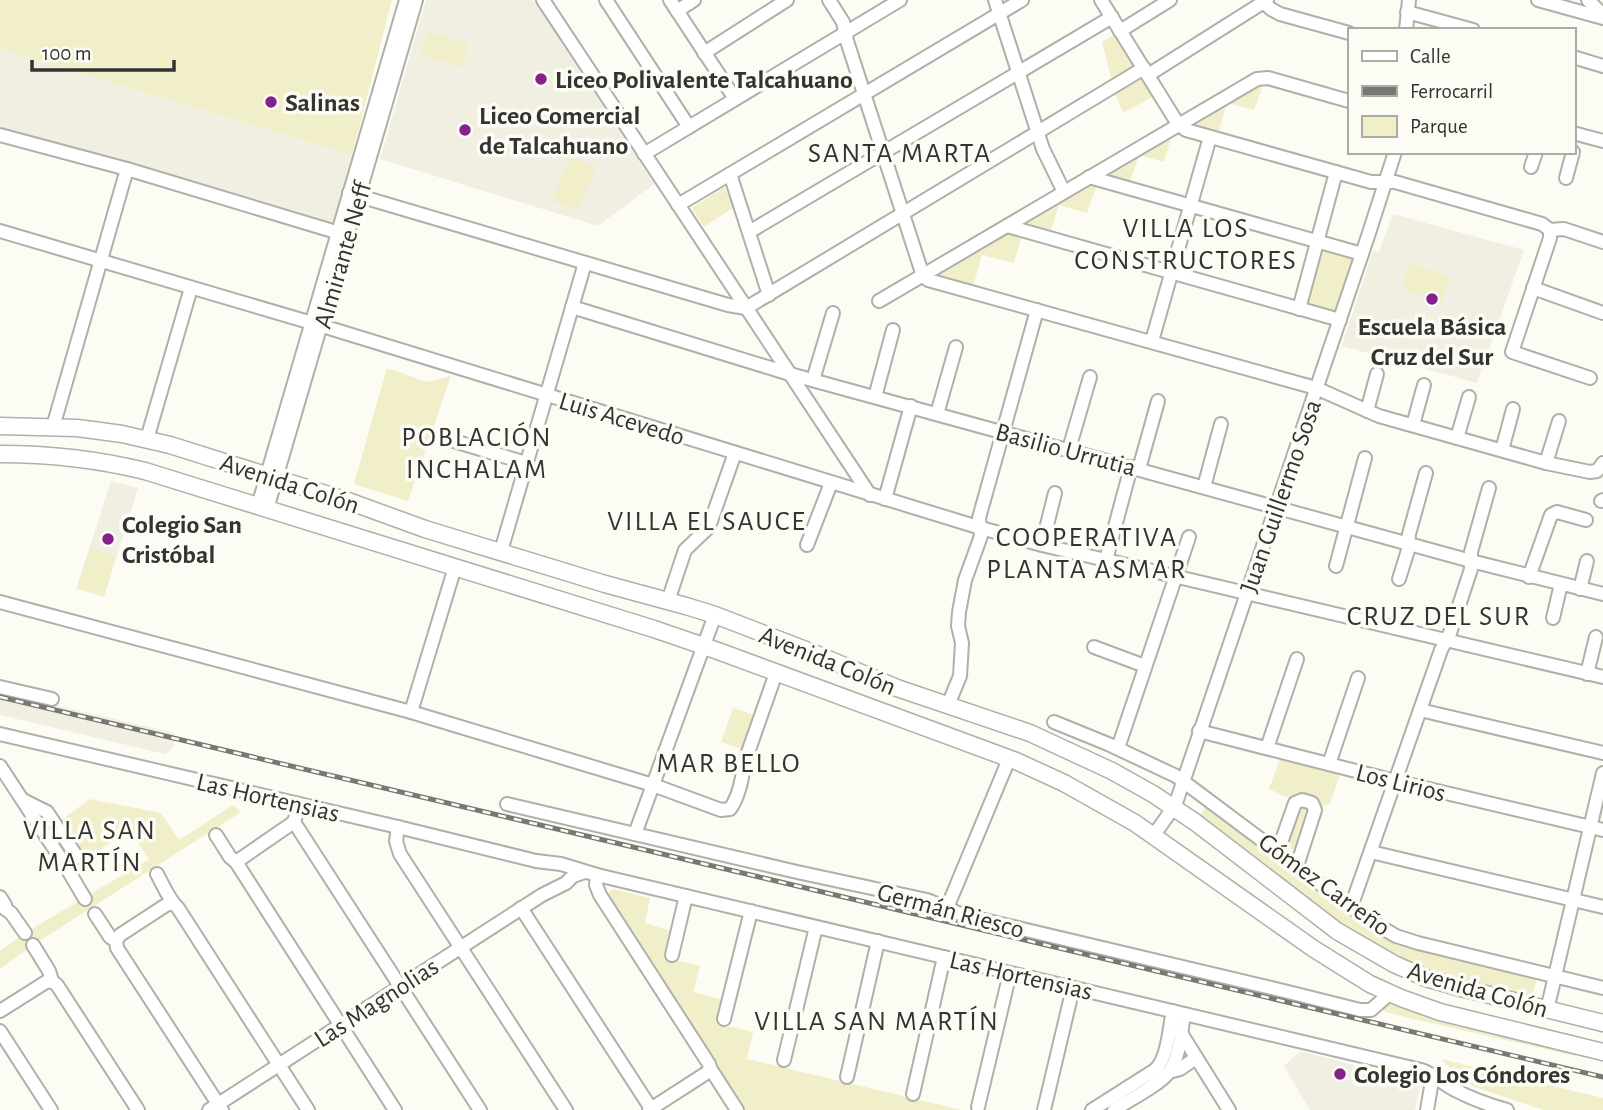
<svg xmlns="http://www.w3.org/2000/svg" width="1603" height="1110" viewBox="0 0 1603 1110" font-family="'Alegreya Sans',sans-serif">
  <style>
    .built { fill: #f0efe1 }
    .green { fill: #f1efca }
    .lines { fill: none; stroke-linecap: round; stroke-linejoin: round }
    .minor-casing { stroke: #b0b0aa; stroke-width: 16 }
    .major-casing { stroke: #b0b0aa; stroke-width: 19 }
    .minor { stroke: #fff; stroke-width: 12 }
    .major { stroke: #fff; stroke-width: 16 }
    .rail-casing { stroke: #777773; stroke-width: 5 }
    .rail { stroke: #fcfcf5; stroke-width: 2.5; stroke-dasharray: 8; stroke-linecap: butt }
    .poi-dot { fill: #85218b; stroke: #fcfcf5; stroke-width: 2.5 }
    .labels { text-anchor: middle; stroke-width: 7; stroke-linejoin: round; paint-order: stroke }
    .poi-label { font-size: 26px; font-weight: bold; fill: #333331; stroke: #fcfcf5; text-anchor: start }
    .street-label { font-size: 26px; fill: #333331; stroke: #fcfcf5 }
    .neighbourhood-label { font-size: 28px; letter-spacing: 2px; fill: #333331; stroke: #fcfcf5 }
  </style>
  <rect width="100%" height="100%" fill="#fcfcf5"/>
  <g class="built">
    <polygon points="426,0 533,0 654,184 598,226 380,159"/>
    <polygon points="0,49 352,155 333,226 0,129"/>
    <polygon points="1393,214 1524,250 1477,383 1342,346 1373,250 1379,252"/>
    <polygon points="111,481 138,488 104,597 76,589"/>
    <polygon points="0,692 174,733 174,744 172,749 165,754 0,715"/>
    <polygon points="1300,1051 1421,1082 1415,1110 1310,1110 1284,1066"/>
  </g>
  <g class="green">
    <polygon points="0,0 392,0 352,155 0,49"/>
    <polygon points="428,32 469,44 462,67 421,55"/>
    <polygon points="1117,33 1154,96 1123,113 1116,96 1102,42"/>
    <polygon points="1265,79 1254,110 1227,103 1217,137 1181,125"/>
    <polygon points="1174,128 1164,162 1139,155 1128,187 1092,177"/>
    <polygon points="570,157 596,168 578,211 552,200"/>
    <polygon points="1090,178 1098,181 1087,213 1059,205 1049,236 1010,225"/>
    <polygon points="724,187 736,206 704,227 692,208"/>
    <polygon points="1007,228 1023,232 1014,263 982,255 972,290 927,277"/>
    <polygon points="1319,244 1360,255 1338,318 1302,307"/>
    <polygon points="1410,263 1451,277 1442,302 1401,288"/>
    <polygon points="387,368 427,382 451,376 408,501 354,484"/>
    <polygon points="90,548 116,556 104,596 77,588"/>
    <polygon points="733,708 754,715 742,749 721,742"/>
    <polygon points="1280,759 1340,774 1330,804 1312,807 1296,852 1285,845 1298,802 1269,789"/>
    <polygon points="90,799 161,813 179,840 233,805 241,812 33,945 0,969 0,951 25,933 149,859 130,831 85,859 60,821"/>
    <polygon points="1208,804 1367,926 1403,946 1537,976 1531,1000 1427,972 1352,935 1199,816"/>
    <polygon points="613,889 650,898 645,923 674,932 667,958 700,966 693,992 724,1000 719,1024 753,1032 747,1059 962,1110 744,1110 609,899 608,895 609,892"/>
    <polygon points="1390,999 1576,1050 1575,1056 1409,1018 1386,1012 1380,1008"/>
    <polygon points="1441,1059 1603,1098 1603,1110 1543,1110 1472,1086 1453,1071"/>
  </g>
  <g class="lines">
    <defs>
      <g id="minor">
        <polyline points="543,0 870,495"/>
        <polyline points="606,0 689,127"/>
        <polyline points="670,0 735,99"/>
        <polyline points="829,0 843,22 847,41 923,276 928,280 1316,388 1379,416 1546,463 1590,472 1597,471 1603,463"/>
        <polyline points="995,0 1043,149 1064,192"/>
        <polyline points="1101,0 1178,124 1186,130 1371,182 1395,182 1542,224 1550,230 1564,229 1603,242"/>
        <polyline points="1261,0 1271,9 1280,14 1349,33"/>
        <polyline points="1538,0 1603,18"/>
        <polyline points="1588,0 1603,15"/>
        <polyline points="677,11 694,0"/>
        <polyline points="1407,12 1473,30"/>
        <polyline points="1406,30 1409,0"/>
        <polyline points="1120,31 1170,0"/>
        <polyline points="704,53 787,0"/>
        <polyline points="1573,57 1603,66"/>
        <polyline points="1148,75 1267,0"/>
        <polyline points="1573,133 1603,141"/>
        <polyline points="0,135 127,169 346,235"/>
        <polyline points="644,154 900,0"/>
        <polyline points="1531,167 1536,152"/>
        <polyline points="730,174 769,295"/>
        <polyline points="1089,177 1362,254"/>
        <polyline points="1566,178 1573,152"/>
        <polyline points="349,193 728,305 746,308 1144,68"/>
        <polyline points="678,205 1022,0"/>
        <polyline points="1007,226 1340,320"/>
        <polyline points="1550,230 1550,238 1512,352 1590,378"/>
        <polyline points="0,231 329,328 981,528 1042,545 1603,677"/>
        <polyline points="749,232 1112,17"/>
        <polyline points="1533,288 1603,313"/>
        <polyline points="879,301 1257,79 1268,78 1349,101"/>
        <polyline points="572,307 790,374 1471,561 1603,594"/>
        <polyline points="1299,309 1336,172"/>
        <polyline points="1152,341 1210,137"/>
        <polyline points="813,380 833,313"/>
        <polyline points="875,397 893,330"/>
        <polyline points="1367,411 1377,374"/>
        <polyline points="937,414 956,347"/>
        <polyline points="1413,425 1424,385"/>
        <polyline points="53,427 127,169"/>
        <polyline points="441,437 526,463"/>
        <polyline points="1457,438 1469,397"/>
        <polyline points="147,439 191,288"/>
        <polyline points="1069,449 1090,377"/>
        <polyline points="1502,450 1513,409"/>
        <polyline points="1546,463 1559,421"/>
        <polyline points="1139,469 1158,401"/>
        <polyline points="1204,487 1221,424"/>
        <polyline points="885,499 911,406"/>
        <polyline points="1601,501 1603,500"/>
        <polyline points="258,506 406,0"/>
        <polyline points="267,509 416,0"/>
        <polyline points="807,545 831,483"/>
        <polyline points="1042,545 1055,493"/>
        <polyline points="501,551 585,263"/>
        <polyline points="1106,560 1131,467"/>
        <polyline points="1336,566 1365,458"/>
        <polyline points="1529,577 1551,515 1557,512 1586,520"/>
        <polyline points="1399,579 1408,550 1409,534 1426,473"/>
        <polyline points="1580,589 1587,561"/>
        <polyline points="668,601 685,550 707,529 711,521 735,453"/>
        <path d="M0 602 411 712 653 785 721 810 730 809C740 795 742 777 745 761L776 673"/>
        <polyline points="1553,618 1561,584"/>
        <polyline points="1094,647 1145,666"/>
        <polyline points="1587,674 1596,637"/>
        <polyline points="0,687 52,699"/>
        <polyline points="948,705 960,676 962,643 958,626 959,612 965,580 981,536 979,518 1037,310"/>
        <polyline points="1420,710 1603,753"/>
        <polyline points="411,712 455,567"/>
        <polyline points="1054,722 1108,744 1176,776 1370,921 1396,936 1418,943 1603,988"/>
        <polyline points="1199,731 1395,781 1603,830"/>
        <path d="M0 734 398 827 536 861 561 864 597 875 1421 1070C1434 1074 1443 1084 1455 1090 1472 1099 1489 1105 1507 1110"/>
        <polyline points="1118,748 1189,537"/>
        <polyline points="1267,748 1297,659"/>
        <polyline points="1329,764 1358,678"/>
        <polyline points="0,766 65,865 85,899"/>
        <polyline points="23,800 47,812 77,857 65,865"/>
        <polyline points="507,804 797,872 927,900 963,915 1284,991 1360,1010 1371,1010 1389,994"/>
        <polyline points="299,805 294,822 480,1110"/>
        <polyline points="398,827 396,841 400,854 566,1110"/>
        <polyline points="635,834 715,615"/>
        <polyline points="216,835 230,857 236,862 395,1110"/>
        <polyline points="1154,835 1173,808 1177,800 1368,236 1395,152"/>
        <polyline points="1278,851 1295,803 1302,800 1312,803 1315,810 1297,866"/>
        <polyline points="1371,852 1603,907"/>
        <polyline points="236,862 294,822"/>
        <path d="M157 874C163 885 169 900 178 908L308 1110"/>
        <polyline points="597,875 596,885 600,895 709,1064 710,1068 737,1110"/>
        <polyline points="0,897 5,905 4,908 11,913 25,933"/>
        <polyline points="1351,907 1441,650 1450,633 1471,569 1471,552 1489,488"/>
        <polyline points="521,908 652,1110"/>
        <polyline points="947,908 1009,759"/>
        <polyline points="95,914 110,937 116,941 117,948 222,1110"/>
        <polyline points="116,941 120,935 166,905 172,903"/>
        <polyline points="33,945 49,971 52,981 57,985 138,1110"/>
        <polyline points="672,955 686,896"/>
        <polyline points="1547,1010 1603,773"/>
        <polyline points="0,1011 46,982 52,981"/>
        <polyline points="724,1019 751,911"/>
        <polyline points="0,1031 51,1110"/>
        <polyline points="1181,1033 1229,1110"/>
        <polyline points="784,1060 816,927"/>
        <polyline points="1169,1072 1180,1069 1196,1058"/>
        <polyline points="847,1077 878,941"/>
        <polyline points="913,1094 944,957"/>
        <polyline points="978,1107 1010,973"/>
        <polyline points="209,1110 542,895 566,883 573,876 585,872"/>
        <polyline points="649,1110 708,1072 710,1068"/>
        <polyline points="1044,1110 1073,988"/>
        <path d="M1092 1110 1155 1070C1168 1058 1169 1029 1173 1011"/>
        <path d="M1114 1110C1129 1100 1159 1085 1169 1072 1180 1057 1181 1032 1184 1014"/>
        <polyline points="1427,1110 1433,1075"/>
      </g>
      <g id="major">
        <polyline points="0,426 77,428 100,431 122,434 170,445 348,501 425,529 605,584 686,606 715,615 811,652 897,688 1030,733 1112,771 1153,794 1195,822 1337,931 1394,964 1426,978 1461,988 1603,1023"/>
        <path d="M0 454C50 454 96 459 145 471L654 629 718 651 1016 761 1064 783 1135 823 1314 949 1370 984 1401 998 1440 1012 1603 1052"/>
      </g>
    </defs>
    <use href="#minor" class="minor-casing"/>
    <use href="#major" class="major-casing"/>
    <use href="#minor" class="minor"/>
    <use href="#major" class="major"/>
    <defs>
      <polyline id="rail" points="0,697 1603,1077"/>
    </defs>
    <use href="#rail" class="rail-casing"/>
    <use href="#rail" class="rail"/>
  </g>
  <g class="poi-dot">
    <circle cx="541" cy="79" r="7"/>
    <circle cx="271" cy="102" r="7"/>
    <circle cx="465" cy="130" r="7"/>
    <circle cx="1432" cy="299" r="7"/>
    <circle cx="108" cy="539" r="7"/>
    <circle cx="1340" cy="1074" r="7"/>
  </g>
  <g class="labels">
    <g class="poi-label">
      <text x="555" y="88">Liceo Polivalente Talcahuano</text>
      <text x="285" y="111">Salinas</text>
      <text x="479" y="124">Liceo Comercial<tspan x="479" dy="30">de Talcahuano</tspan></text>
      <text x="1432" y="335" text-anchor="middle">Escuela Básica<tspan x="1432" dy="30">Cruz del Sur</tspan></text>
      <text x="122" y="533">Colegio San<tspan x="122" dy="30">Cristóbal</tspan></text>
      <text x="1354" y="1083">Colegio Los Cóndores</text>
    </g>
    <g class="street-label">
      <text transform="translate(342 255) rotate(-74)" y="9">Almirante Neff</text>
      <text transform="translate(622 418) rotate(17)" y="9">Luis Acevedo</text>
      <text transform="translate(1066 449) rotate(15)" y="9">Basilio Urrutia</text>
      <text transform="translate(290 483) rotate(18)" y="9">Avenida Colón</text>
      <text transform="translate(1280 496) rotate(-71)" y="9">Juan Guillermo Sosa</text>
      <text transform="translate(828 660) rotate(22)" y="9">Avenida Colón</text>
      <text transform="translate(1401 782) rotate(14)" y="9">Los Lirios</text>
      <text transform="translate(268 797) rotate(13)" y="9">Las Hortensias</text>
      <text transform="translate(1325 884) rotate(36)" y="9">Gómez Carreño</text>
      <text transform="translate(951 910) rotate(15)" y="9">Germán Riesco</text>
      <text transform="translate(1021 975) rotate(13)" y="9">Las Hortensias</text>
      <text transform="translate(1478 989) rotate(16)" y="9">Avenida Colón</text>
      <text transform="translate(376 1002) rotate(-33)" y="9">Las Magnolias</text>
    </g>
    <g class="neighbourhood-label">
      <text x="900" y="162">SANTA MARTA</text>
      <text x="1186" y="237">VILLA LOS<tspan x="1186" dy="32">CONSTRUCTORES</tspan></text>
      <text x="477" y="446">POBLACIÓN<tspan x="477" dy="32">INCHALAM</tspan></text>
      <text x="707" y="530">VILLA EL SAUCE</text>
      <text x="1087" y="546">COOPERATIVA<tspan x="1087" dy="32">PLANTA ASMAR</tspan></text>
      <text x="1439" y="625">CRUZ DEL SUR</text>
      <text x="729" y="772">MAR BELLO</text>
      <text x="90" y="839">VILLA SAN<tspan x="90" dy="32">MARTÍN</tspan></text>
      <text x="877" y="1030">VILLA SAN MARTÍN</text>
    </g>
  </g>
  <rect x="1348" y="28" width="228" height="126" fill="#fcfcf5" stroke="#acaca7" stroke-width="2"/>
  <rect x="1362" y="51" width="35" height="10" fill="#ffffff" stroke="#acaca7" stroke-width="2"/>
  <text x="1410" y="63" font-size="21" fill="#333331">Calle</text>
  <rect x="1362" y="86" width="35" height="10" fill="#777773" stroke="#acaca7" stroke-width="2"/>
  <text x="1410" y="98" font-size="21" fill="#333331">Ferrocarril</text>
  <rect x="1362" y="116" width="35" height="21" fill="#f1efca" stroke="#acaca7" stroke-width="2"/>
  <text x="1410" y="133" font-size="21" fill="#333331">Parque</text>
  <path d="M32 60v10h142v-10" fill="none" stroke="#333331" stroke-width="3.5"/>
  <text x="42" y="60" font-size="21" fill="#333331" stroke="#fcfcf5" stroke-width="5" paint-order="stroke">100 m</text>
</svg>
